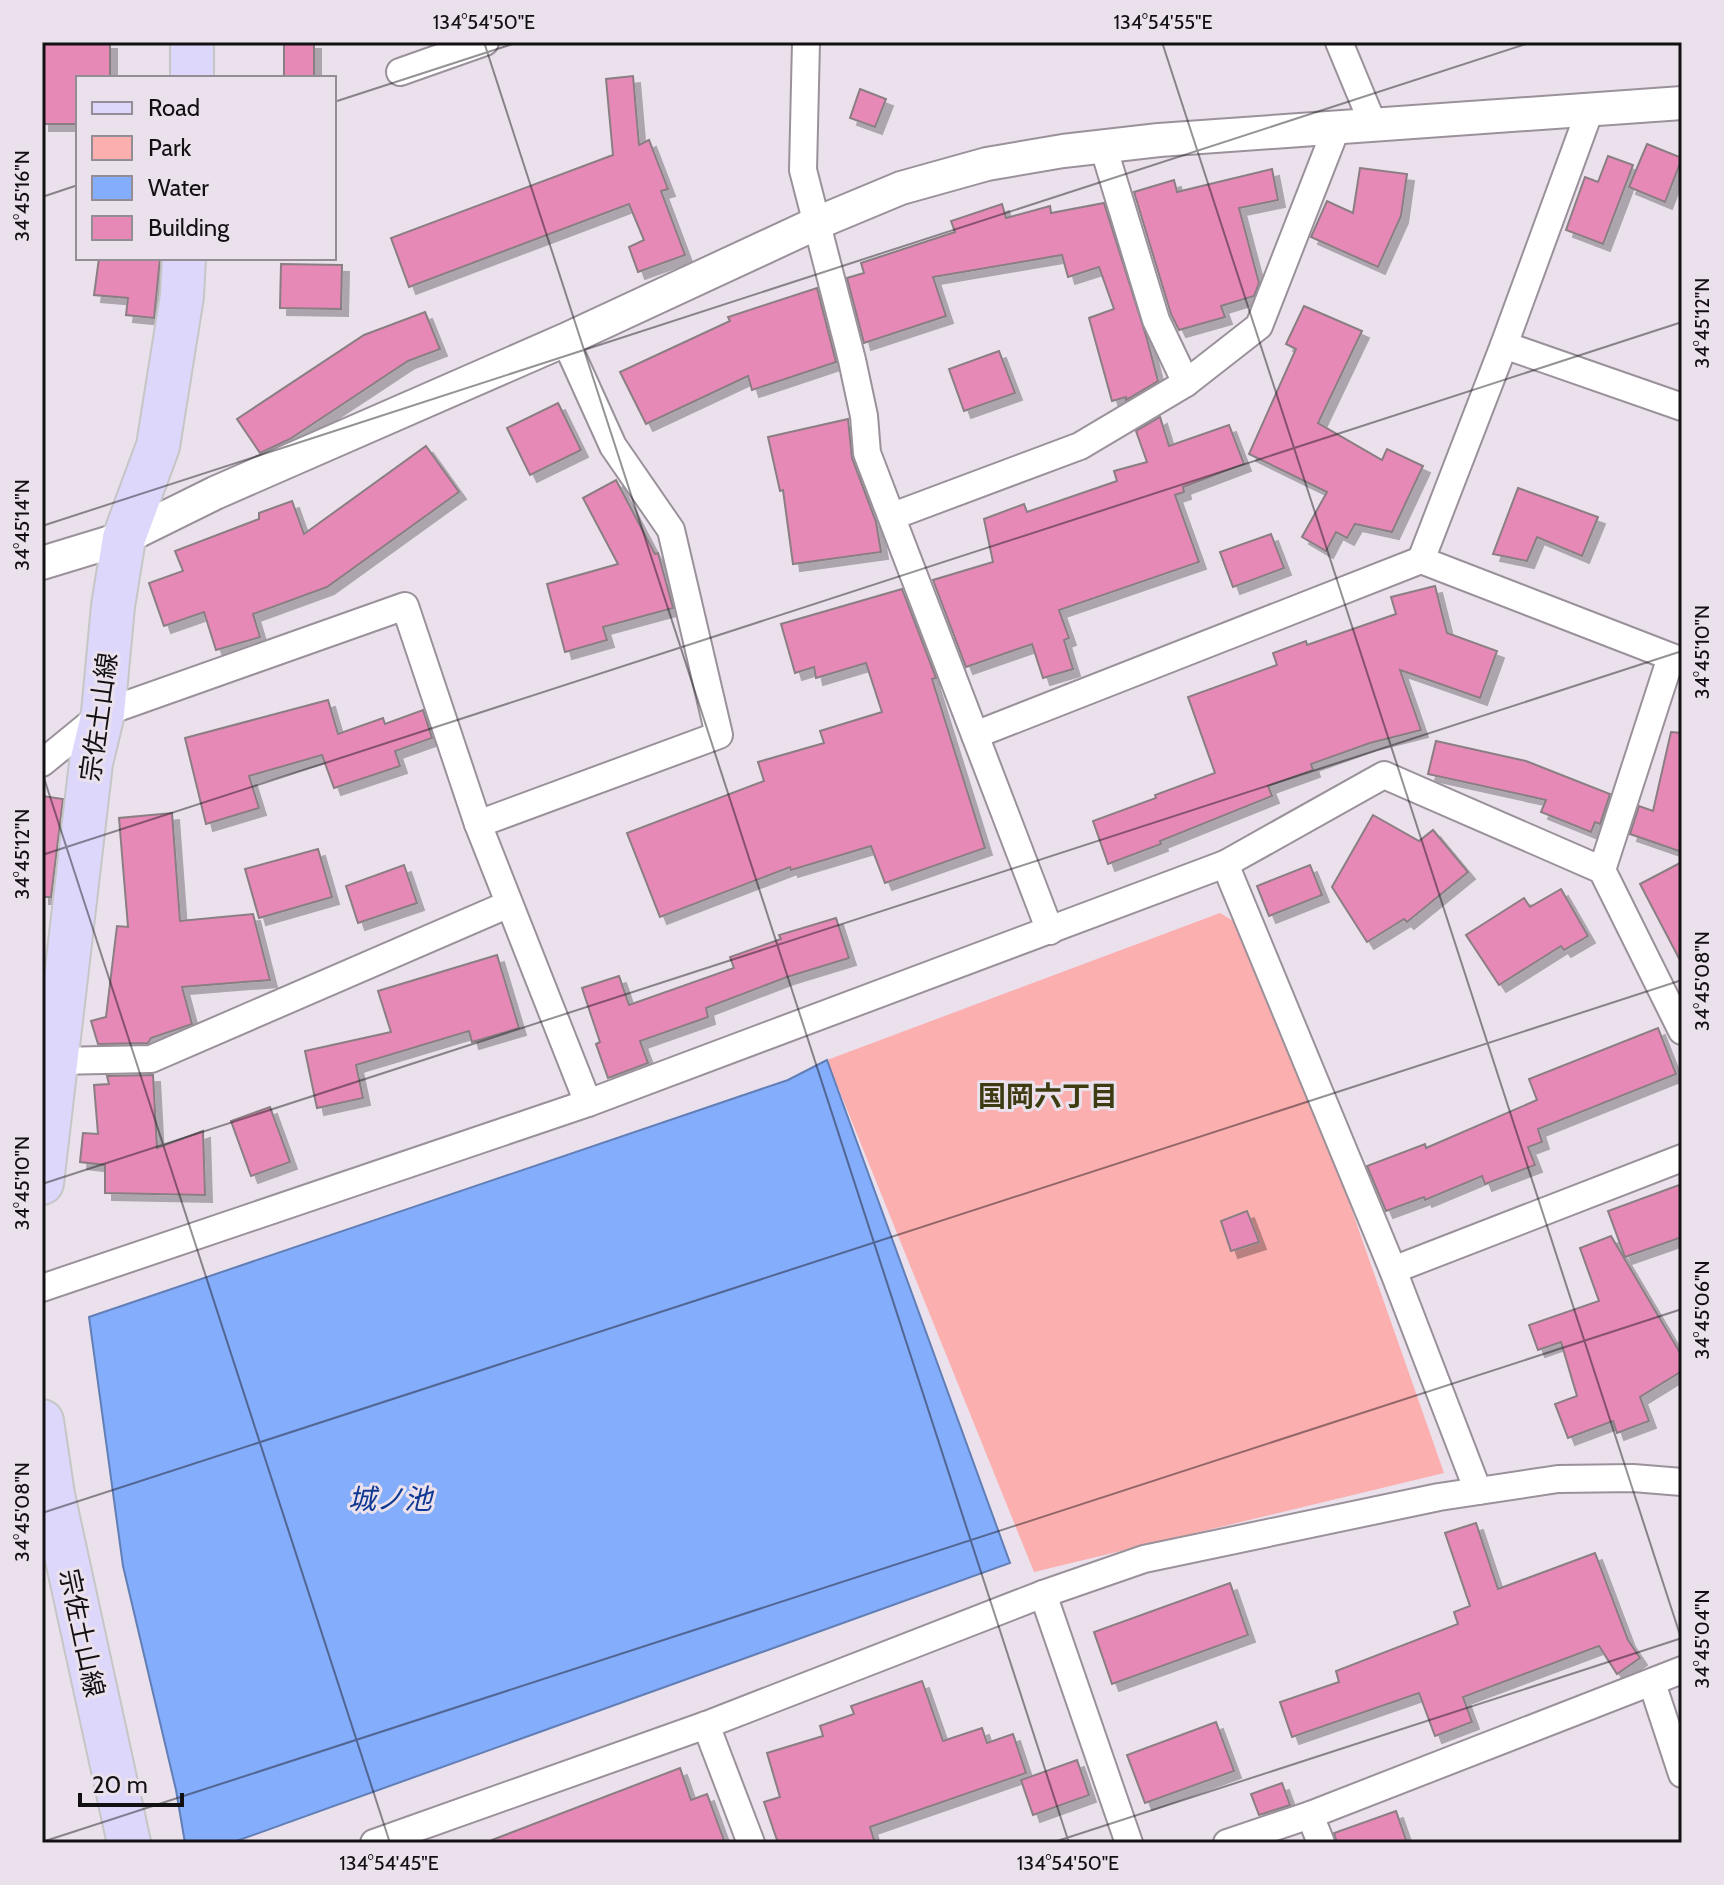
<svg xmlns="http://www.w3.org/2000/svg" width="1724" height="1885" viewBox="0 0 1724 1885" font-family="Cabin,'Noto Sans JP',sans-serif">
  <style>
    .green { fill: #fbafaf }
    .water { fill: #84adfc; stroke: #627eb6; stroke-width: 2 }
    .building { fill: #e689b6; stroke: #8b7e83; stroke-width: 2; filter: url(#shadow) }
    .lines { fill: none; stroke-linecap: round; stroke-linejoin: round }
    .minor-casing { stroke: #9a919b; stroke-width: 30 }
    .tertiary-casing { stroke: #9a919b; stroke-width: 36 }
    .primary-casing { stroke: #c6c6c6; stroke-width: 46 }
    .minor { stroke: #fff; stroke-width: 26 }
    .tertiary { stroke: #fff; stroke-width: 32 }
    .primary { stroke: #ddd8fb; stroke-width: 42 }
    .ticks { fill: none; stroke: #131013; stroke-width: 2; stroke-opacity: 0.45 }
    .labels { text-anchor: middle; stroke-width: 6; stroke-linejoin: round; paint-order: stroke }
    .street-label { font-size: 26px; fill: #131013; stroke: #eae1ec }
    .neighbourhood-label { font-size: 28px; font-weight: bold; fill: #3c3b11; stroke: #eae1ec }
    .water-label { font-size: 28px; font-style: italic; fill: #103892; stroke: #eae1ec }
    .neatline { fill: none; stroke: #131013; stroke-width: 3 }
    .ticks-label { font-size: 20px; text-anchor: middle; fill: #131013 }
  </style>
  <defs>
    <filter id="shadow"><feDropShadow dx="7" dy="7" stdDeviation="0" flood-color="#0004"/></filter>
  </defs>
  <rect width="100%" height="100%" fill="#eae1ec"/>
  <polygon class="green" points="1220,913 1255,934 1444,1473 1034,1572 827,1060"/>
  <polygon class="water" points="827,1060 1010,1563 231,1843 185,1843 176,1790 123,1566 89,1317 788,1080"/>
  <g class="building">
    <polygon points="42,42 110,42 110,78 78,78 78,124 42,124"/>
    <rect x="284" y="42" width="30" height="36"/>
    <polygon points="633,76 639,145 649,140 668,189 661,191 685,255 638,272 629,247 644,240 629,204 409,287 391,238 613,155 606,79"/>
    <polygon points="860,89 886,99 875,127 850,118"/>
    <polygon points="1647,144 1682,158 1665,202 1629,187"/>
    <polygon points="1608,156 1633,165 1603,244 1566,230 1585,177 1598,182"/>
    <polygon points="1360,168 1407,174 1401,216 1378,267 1311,237 1327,201 1353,213"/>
    <polygon points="1272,169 1278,200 1239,208 1259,283 1254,296 1221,306 1225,317 1179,330 1171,314 1134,192 1174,180 1177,192"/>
    <polygon points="1104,203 1147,339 1158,381 1126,400 1126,397 1112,401 1089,318 1114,309 1099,267 1068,277 1062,255 933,277 946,316 864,343 847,278 864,273 861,263 955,232 951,221 1002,204 1006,218 1050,206 1051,213"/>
    <polygon points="99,258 160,258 154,318 126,315 128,298 94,295"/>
    <polygon points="281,264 342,265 341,309 280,308"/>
    <polygon points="817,288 836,362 752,390 748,376 646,424 620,372 730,321 728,317"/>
    <polygon points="1304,306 1362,331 1318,423 1382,460 1387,449 1423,466 1392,532 1355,524 1347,538 1336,532 1326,551 1302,537 1327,492 1249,454 1296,349 1286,344"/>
    <polygon points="425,312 440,349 408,361 290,439 260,453 237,419 364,335"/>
    <polygon points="999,351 1015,393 964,411 949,369"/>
    <polygon points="558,403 581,450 530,475 507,428"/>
    <polygon points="1160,417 1169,446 1229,425 1244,464 1183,487 1184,492 1175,495 1199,562 1059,610 1069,638 1064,640 1073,669 1043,678 1032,644 966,667 933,580 993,562 984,519 1024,504 1027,512 1117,481 1114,471 1147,462 1136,431"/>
    <polygon points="848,419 852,458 876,522 881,552 793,564 783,490 780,491 768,437"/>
    <polygon points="426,446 459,492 327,587 253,614 260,637 216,650 204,612 164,626 149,583 183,571 175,551 259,519 259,513 292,501 304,534"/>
    <polygon points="616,480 655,554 658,553 673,608 603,627 607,640 565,652 547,584 618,564 583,498"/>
    <polygon points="1518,488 1598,517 1582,556 1537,537 1527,561 1493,554"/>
    <polygon points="1271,534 1284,568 1233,587 1220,552"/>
    <polygon points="1435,586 1447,633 1497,651 1480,698 1400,670 1421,730 1370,743 1311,764 1313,770 1268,786 1272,796 1160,841 1161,844 1108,864 1093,821 1156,798 1155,795 1215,773 1188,697 1277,665 1273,653 1306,641 1307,645 1396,614 1391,597"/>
    <polygon points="902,589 936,678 932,679 985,848 885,883 871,846 791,870 790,867 660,917 627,833 764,781 758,762 824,743 820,731 882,712 866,663 816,678 814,667 795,673 781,624"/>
    <polygon points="328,700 338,734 383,718 385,724 423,710 432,738 395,751 400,766 334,788 322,755 249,776 259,808 206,824 185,738"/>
    <polygon points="1671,732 1682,733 1682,852 1630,834 1639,806 1653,811"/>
    <polygon points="1436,741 1526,761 1610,794 1600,824 1595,822 1591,832 1541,812 1546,800 1428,774"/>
    <polygon points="42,796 63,799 51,897 42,897"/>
    <polygon points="172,813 180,921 253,914 270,980 182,987 192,1024 151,1038 148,1043 98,1044 91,1021 106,1017 117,926 128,927 119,818"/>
    <polygon points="1373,815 1419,841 1433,830 1468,872 1407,922 1404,919 1367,942 1332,887"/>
    <polygon points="318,849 332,897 259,918 245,869"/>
    <polygon points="1682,862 1682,964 1640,884"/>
    <polygon points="404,865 417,903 358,923 346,886"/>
    <polygon points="1310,865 1322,895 1269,916 1257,886"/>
    <polygon points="1561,889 1588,936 1564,950 1561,946 1499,985 1466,935 1524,898 1530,907"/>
    <polygon points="836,918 849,958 787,977 706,1008 708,1017 640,1041 648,1063 608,1078 596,1044 600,1042 582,988 619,976 629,1005 734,968 730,957 781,939 779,935"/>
    <polygon points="497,955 519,1028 472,1042 469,1031 356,1065 363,1098 317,1108 305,1051 391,1032 378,991"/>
    <polygon points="1658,1028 1676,1074 1538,1129 1542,1142 1528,1147 1535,1165 1485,1184 1482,1176 1425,1200 1424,1197 1386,1211 1367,1166 1425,1144 1426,1148 1537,1100 1529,1079"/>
    <polygon points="153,1075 157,1148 203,1131 205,1195 105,1193 105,1165 80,1162 83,1133 98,1134 94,1085 109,1084 107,1076"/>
    <polygon points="270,1107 290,1162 251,1176 231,1121"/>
    <polygon points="1682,1184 1682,1237 1625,1257 1608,1211"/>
    <polygon points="1247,1211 1259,1242 1231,1251 1221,1221"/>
    <polygon points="1611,1236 1682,1356 1682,1371 1640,1397 1649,1421 1617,1433 1613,1421 1568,1438 1555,1404 1577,1396 1561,1342 1538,1350 1529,1325 1599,1301 1580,1248"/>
    <polygon points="1476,1523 1498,1589 1595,1553 1628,1640 1640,1658 1617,1674 1599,1646 1463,1697 1472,1722 1435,1736 1419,1693 1292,1737 1280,1702 1339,1682 1336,1671 1458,1624 1454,1612 1470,1606 1445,1533"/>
    <polygon points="1230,1583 1248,1635 1112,1684 1094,1632"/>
    <polygon points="922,1681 943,1741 982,1728 987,1743 1013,1734 1026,1773 870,1827 875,1843 778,1843 764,1802 780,1797 767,1753 823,1736 820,1726 854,1714 851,1706"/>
    <polygon points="1216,1722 1234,1771 1145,1803 1127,1755"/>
    <polygon points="1077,1760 1089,1795 1033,1815 1021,1780"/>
    <polygon points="680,1768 691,1800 707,1794 725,1843 492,1843 492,1840"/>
    <polygon points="1282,1783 1290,1805 1259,1815 1251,1794"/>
    <polygon points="1396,1811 1407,1843 1337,1843 1334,1833"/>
  </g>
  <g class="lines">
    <defs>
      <g id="minor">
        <polyline points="806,42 803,170 852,360 864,416 867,453 1050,931"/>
        <polyline points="1339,42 1373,124"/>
        <polyline points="400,72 485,42"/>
        <polyline points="1103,146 1156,320 1186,383"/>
        <polyline points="1504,345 1682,407"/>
        <polyline points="893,516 1080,446 1186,383 1259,326 1336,129"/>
        <polyline points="1421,560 1504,345 1590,110"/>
        <polyline points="975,735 1421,560 1682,661"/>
        <polyline points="42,763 103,713 405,606 478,824 588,1103"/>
        <polyline points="478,824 719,735 671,530 613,446 565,340"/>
        <polyline points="1225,864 1384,775 1602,870 1682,1031"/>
        <polyline points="1602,870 1671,657"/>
        <polyline points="56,1061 151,1059 509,904"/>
        <polyline points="1393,1270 1682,1158"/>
        <polyline points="42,1288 588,1103 1225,864 1393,1270 1478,1491"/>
        <polyline points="1043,1594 1129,1843"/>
        <polyline points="1652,1683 1682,1774"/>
        <polyline points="706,1725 751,1843"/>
        <polyline points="1310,1815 1321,1843"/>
        <polyline points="374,1843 706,1725 1043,1594 1144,1559 1439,1497 1558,1479 1633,1478 1682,1482"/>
        <polyline points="1227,1843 1310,1815 1682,1670"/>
      </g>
      <polyline id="tertiary" points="42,563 124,538 215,493 565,340 817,223 901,188 987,164 1063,151 1159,140 1682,103"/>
      <g id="primary">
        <polyline points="192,78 192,42"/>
        <polyline points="42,1183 91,763 103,713 113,606 124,538 158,446 182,296 184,258"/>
        <polyline points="42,1421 53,1495 129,1843"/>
      </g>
    </defs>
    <use href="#minor" class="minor-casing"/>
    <use href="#tertiary" class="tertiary-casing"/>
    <use href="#primary" class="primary-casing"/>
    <use href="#minor" class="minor"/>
    <use href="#tertiary" class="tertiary"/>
    <use href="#primary" class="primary"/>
  </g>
  <path class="ticks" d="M484 42 1069 1843M1162 42 1682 1641M334 102 519 42M42 197 78 185M42 526 1532 42M42 772 390 1843M42 855 1682 322M42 1184 1682 651M42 1513 1682 980M42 1842 1682 1309M1051 1843 1682 1638"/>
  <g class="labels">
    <g class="street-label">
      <text transform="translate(99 717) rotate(-82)" y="9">宗佐土山線</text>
      <text transform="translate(82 1633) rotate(78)" y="9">宗佐土山線</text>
    </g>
    <g class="neighbourhood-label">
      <text x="1048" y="1106">国岡六丁目</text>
    </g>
    <g class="water-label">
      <text x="390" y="1509">城ノ池</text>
    </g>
  </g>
  <rect width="1724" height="1885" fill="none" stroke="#eae1ec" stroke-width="88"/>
  <rect x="76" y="76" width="260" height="184" fill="#eae1ec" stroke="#948d95" stroke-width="2"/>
  <rect x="92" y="102" width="40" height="12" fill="#ddd8fb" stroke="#948d95" stroke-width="2"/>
  <text x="148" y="116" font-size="24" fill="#131013">Road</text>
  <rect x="92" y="136" width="40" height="24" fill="#fbafaf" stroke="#948d95" stroke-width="2"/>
  <text x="148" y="156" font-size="24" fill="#131013">Park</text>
  <rect x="92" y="176" width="40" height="24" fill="#84adfc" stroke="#948d95" stroke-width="2"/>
  <text x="148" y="196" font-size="24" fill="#131013">Water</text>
  <rect x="92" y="216" width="40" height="24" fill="#e689b6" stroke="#948d95" stroke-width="2"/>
  <text x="148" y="236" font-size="24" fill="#131013">Building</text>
  <path d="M80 1793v12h102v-12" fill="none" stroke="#131013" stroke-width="4"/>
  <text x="92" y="1793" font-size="24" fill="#131013" stroke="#eae1ec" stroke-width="6" paint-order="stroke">20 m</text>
  <rect x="44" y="44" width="1636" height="1797" class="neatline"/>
  <g class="ticks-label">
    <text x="484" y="29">134°54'50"E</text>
    <text x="1163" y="29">134°54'55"E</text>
    <text transform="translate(22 196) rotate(-90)" y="7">34°45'16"N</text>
    <text transform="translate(1702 323) rotate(-90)" y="7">34°45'12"N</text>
    <text transform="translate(22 525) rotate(-90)" y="7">34°45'14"N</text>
    <text transform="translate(1702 652) rotate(-90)" y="7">34°45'10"N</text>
    <text transform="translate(22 854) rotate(-90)" y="7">34°45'12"N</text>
    <text transform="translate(1702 981) rotate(-90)" y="7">34°45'08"N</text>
    <text transform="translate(22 1183) rotate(-90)" y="7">34°45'10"N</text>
    <text transform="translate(1702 1310) rotate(-90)" y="7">34°45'06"N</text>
    <text transform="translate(22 1512) rotate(-90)" y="7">34°45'08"N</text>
    <text transform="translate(1702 1639) rotate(-90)" y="7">34°45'04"N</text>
    <text x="389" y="1870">134°54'45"E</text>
    <text x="1068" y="1870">134°54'50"E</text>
  </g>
</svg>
